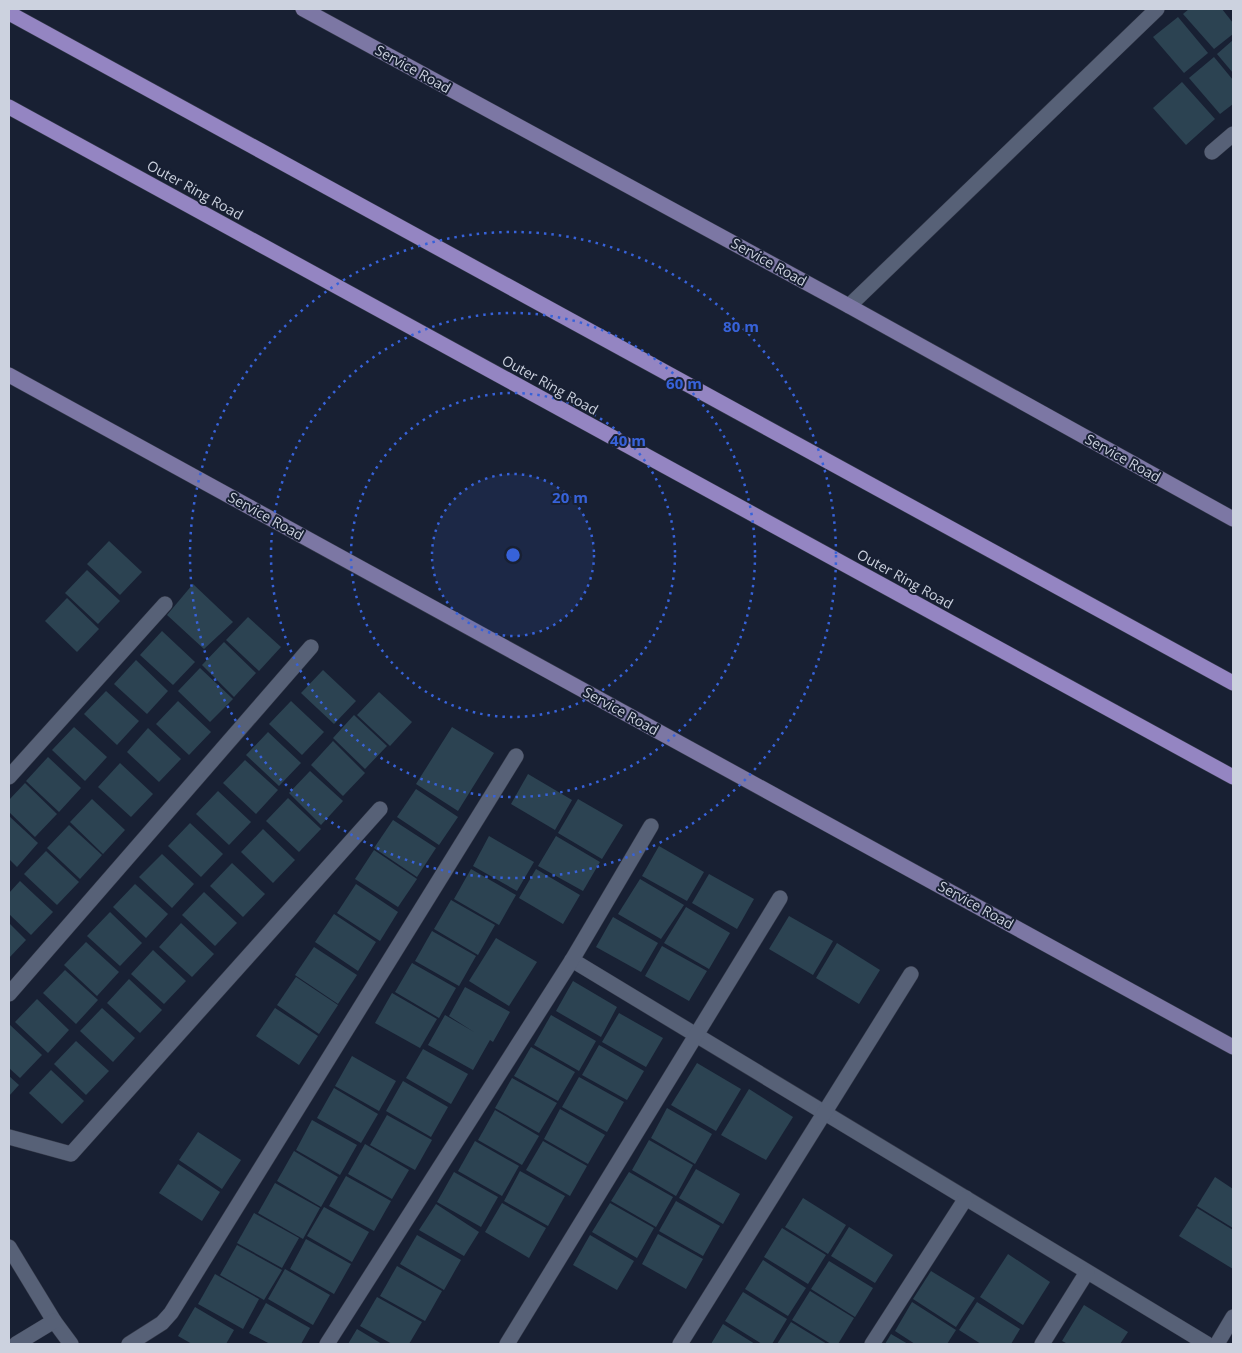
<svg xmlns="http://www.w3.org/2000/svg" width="1242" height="1353" viewBox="0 0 1242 1353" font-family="'Open Sans',sans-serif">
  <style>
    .building { fill: #2c4352 }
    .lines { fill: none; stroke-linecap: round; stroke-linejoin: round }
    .minor-casing { stroke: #343949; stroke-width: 16 }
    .major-casing { stroke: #343949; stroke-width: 16 }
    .highway-casing { stroke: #343949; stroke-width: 16 }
    .minor { stroke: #576177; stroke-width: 15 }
    .major { stroke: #7c77a4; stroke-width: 15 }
    .highway { stroke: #9485c2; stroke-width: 15 }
    .ring { fill: none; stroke: #3762d9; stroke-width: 2.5; stroke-dasharray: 2.5 5 }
    .labels { text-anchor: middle; stroke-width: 4; stroke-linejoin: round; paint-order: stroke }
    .street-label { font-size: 14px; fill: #ccd2df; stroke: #182033 }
    .centre { fill: #3762d9; stroke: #182033; stroke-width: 2.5 }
    .ring-label { font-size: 15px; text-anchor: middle; font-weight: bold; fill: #3762d9; stroke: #182033; stroke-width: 4; stroke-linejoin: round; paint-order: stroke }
  </style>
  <rect width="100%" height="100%" fill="#182033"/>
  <g class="building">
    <polygon points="1189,9 1222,9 1233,23 1233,34 1214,49 1183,14"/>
    <polygon points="1178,17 1208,53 1184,73 1153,37"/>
    <polygon points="1233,40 1233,73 1217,54"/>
    <polygon points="1214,57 1233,80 1233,104 1220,114 1189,78"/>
    <polygon points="1182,82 1215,119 1186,145 1153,108"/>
    <polygon points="109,541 142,572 120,595 87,564"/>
    <polygon points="87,570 120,601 98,624 65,593"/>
    <polygon points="193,584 233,622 204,649 167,615"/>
    <polygon points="67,598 99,629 77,652 45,621"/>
    <polygon points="248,617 281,647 259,671 226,640"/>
    <polygon points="162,631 195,662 173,685 140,655"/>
    <polygon points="224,642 256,673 234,697 202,665"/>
    <polygon points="136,660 168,691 147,714 114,684"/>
    <polygon points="200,668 233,699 210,722 178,691"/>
    <polygon points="323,670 356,701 334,724 301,693"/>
    <polygon points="106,691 139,721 117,745 84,714"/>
    <polygon points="379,692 412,722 390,746 357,715"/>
    <polygon points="178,701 211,732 189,755 156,724"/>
    <polygon points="291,701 324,732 302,755 269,724"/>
    <polygon points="354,715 387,746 365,769 333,738"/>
    <polygon points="74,727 107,757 85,781 52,750"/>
    <polygon points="452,727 494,753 458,811 416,784"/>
    <polygon points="148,728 181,759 159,782 127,752"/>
    <polygon points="268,732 301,763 279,786 246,755"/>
    <polygon points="333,741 365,773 343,796 311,765"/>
    <polygon points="48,757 81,788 59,812 26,781"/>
    <polygon points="245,760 278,790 256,814 223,783"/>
    <polygon points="120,763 153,794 131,817 98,787"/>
    <polygon points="310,771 343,801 321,825 289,793"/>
    <polygon points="528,774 572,800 555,830 511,804"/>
    <polygon points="25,783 57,814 35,837 9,812 9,800"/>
    <polygon points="416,789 458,817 439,845 397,817"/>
    <polygon points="218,791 251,822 229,845 196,814"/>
    <polygon points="288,798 321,829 299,852 266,821"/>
    <polygon points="92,799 125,830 103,854 70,822"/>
    <polygon points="578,799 623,825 602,859 558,833"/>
    <polygon points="9,816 38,843 17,867 9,859"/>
    <polygon points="393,820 436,848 417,877 374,848"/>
    <polygon points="190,823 223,854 201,877 168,846"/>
    <polygon points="69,825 102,855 80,879 47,848"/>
    <polygon points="263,829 295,860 273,883 241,852"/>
    <polygon points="489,836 534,862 517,891 473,866"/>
    <polygon points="556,836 600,862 583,891 538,866"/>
    <polygon points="659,846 704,872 687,901 642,876"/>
    <polygon points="374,850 417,879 398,907 355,879"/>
    <polygon points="46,851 79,882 57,905 24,874"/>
    <polygon points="162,854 194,884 172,908 139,877"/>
    <polygon points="232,863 265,894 243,917 210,886"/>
    <polygon points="471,869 516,895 499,925 454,899"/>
    <polygon points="536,869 580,895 563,924 519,898"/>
    <polygon points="709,874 754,899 737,929 692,903"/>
    <polygon points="640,879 684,905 661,939 618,914"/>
    <polygon points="20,881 53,912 31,935 9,914 9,893"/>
    <polygon points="135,884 168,914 146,938 113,907"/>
    <polygon points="356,884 398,912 380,941 337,913"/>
    <polygon points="204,892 237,923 215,946 182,915"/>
    <polygon points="451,900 495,925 478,955 434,929"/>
    <polygon points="686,907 730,933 709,969 664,943"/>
    <polygon points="110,912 142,943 120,966 87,936"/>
    <polygon points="334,914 376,942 358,971 315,942"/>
    <polygon points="789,916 833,941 813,975 769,949"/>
    <polygon points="613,917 658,943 641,972 596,947"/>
    <polygon points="9,923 26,940 9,958"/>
    <polygon points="181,923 214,954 192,977 159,947"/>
    <polygon points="432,931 476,956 459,986 415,961"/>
    <polygon points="496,938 537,962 509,1006 469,981"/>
    <polygon points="86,942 119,972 97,996 64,965"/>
    <polygon points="837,943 880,970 859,1004 816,978"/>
    <polygon points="662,946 707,971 689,1001 645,976"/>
    <polygon points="314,947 357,975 338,1004 295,975"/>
    <polygon points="153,950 186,981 164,1004 131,974"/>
    <polygon points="412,963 456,988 439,1018 395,992"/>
    <polygon points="65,970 98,1000 76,1024 43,993"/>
    <polygon points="296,977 338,1005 319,1034 277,1005"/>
    <polygon points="129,979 162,1010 140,1033 107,1003"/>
    <polygon points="573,981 617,1007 601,1037 556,1011"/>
    <polygon points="465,987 510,1012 493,1042 490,1040 473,1070 428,1045 445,1015 474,1032 449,1016"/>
    <polygon points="392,993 437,1019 420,1048 375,1023"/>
    <polygon points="37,999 69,1030 48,1053 15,1022"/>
    <polygon points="102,1008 135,1038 113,1062 80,1031"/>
    <polygon points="275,1008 318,1036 299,1065 256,1036"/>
    <polygon points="619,1013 663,1038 646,1067 602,1042"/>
    <polygon points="551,1015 596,1041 579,1071 534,1045"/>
    <polygon points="9,1024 42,1055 20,1078 9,1068"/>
    <polygon points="76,1041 109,1071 86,1095 54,1064"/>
    <polygon points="599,1045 644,1071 627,1100 582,1075"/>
    <polygon points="531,1047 575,1072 558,1101 514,1076"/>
    <polygon points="423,1049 468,1074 451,1104 406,1078"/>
    <polygon points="352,1056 396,1081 379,1111 335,1086"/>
    <polygon points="697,1063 741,1089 716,1131 671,1105"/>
    <polygon points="51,1070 84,1101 62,1124 29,1093"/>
    <polygon points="9,1076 19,1085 9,1096"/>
    <polygon points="579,1077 624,1102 607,1132 562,1107"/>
    <polygon points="512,1078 557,1103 539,1133 495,1108"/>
    <polygon points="403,1081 448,1107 431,1137 386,1111"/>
    <polygon points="334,1088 378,1114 361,1143 317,1118"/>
    <polygon points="749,1089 793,1117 766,1160 721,1135"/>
    <polygon points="667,1108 712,1134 695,1164 651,1138"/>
    <polygon points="560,1109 605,1135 588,1164 544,1139"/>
    <polygon points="495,1110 539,1136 522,1165 478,1140"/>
    <polygon points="387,1115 432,1140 415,1170 370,1145"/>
    <polygon points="312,1120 357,1145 340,1175 296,1150"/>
    <polygon points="198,1132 241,1160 222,1189 179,1160"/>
    <polygon points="649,1140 693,1165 676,1196 632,1170"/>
    <polygon points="475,1141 519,1166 502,1196 458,1171"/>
    <polygon points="543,1141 587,1166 570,1196 526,1170"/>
    <polygon points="365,1144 409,1170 392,1199 348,1174"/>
    <polygon points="294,1151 338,1177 321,1207 277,1181"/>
    <polygon points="178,1164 220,1192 202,1221 159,1193"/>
    <polygon points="696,1169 740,1194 723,1224 679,1198"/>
    <polygon points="520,1171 565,1196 548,1226 504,1201"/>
    <polygon points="454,1172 498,1197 481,1227 437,1202"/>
    <polygon points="629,1172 673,1197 656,1227 611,1201"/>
    <polygon points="346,1176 391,1201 374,1231 329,1206"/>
    <polygon points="1215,1177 1233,1189 1233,1228 1197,1206"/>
    <polygon points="275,1183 320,1208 303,1239 258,1213"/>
    <polygon points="803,1198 846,1225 828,1254 785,1227"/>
    <polygon points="676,1201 720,1226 703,1256 659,1231"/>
    <polygon points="502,1203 546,1228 529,1258 485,1232"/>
    <polygon points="610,1203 654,1228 637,1258 592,1232"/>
    <polygon points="436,1204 479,1232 464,1256 419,1230"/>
    <polygon points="324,1207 369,1232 352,1262 307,1236"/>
    <polygon points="1197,1208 1233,1230 1233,1269 1179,1236"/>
    <polygon points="254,1213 299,1238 282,1268 237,1243"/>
    <polygon points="849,1227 893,1255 875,1283 831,1256"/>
    <polygon points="782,1228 826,1255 808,1284 764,1257"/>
    <polygon points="658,1234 703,1259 686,1289 642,1264"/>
    <polygon points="417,1235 461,1260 444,1290 400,1264"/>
    <polygon points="590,1235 634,1261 617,1290 573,1265"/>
    <polygon points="306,1239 351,1264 334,1294 290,1269"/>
    <polygon points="237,1245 282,1270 264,1300 220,1275"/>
    <polygon points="1008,1254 1050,1282 1023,1325 980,1297"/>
    <polygon points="763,1260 806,1288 788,1316 745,1289"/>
    <polygon points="829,1261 873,1288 855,1317 811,1289"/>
    <polygon points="397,1266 442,1291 425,1321 380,1296"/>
    <polygon points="285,1269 330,1295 313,1325 268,1299"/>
    <polygon points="931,1271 975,1298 956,1327 913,1299"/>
    <polygon points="215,1274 259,1299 243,1329 198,1304"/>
    <polygon points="810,1291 854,1318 838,1344 831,1344 792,1320"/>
    <polygon points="743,1292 787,1319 772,1344 762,1344 725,1321"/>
    <polygon points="377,1297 422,1322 409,1344 392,1344 360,1326"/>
    <polygon points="912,1302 956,1330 947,1344 915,1344 895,1331"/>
    <polygon points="977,1302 1020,1329 1011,1344 981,1344 959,1330"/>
    <polygon points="266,1303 310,1328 301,1344 270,1344 249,1333"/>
    <polygon points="1084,1305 1128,1332 1120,1344 1068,1344 1062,1341"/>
    <polygon points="195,1307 234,1330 226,1344 192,1344 178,1336"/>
    <polygon points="791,1322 827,1344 777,1344"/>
    <polygon points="723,1324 755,1344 711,1344"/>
    <polygon points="357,1329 382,1344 348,1344"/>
    <polygon points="891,1334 908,1344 885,1344"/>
  </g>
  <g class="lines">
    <defs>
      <g id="minor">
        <polyline points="1212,152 1233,134"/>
        <polyline points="849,306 1157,9"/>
        <polyline points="9,777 165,604"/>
        <polyline points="572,960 1207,1344"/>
        <polyline points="9,994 311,647"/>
        <polyline points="9,1137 71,1154 380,809"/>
        <polyline points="9,1247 54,1321 71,1344"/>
        <polyline points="16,1344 54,1321"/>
        <polyline points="129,1344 162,1323 171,1313 516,756"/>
        <polyline points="327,1344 572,960 651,826"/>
        <polyline points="507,1344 780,898"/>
        <polyline points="680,1344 911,974"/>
        <polyline points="872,1344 966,1198"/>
        <polyline points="1042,1344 1087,1272"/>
        <polyline points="1217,1344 1233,1317"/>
      </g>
      <g id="major">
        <polyline points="303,9 849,306 1233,519"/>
        <polyline points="9,375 1233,1047"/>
      </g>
      <g id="highway">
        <polyline points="9,13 1233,683"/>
        <polyline points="9,107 1233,777"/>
      </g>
    </defs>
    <use href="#minor" class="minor-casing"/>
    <use href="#major" class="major-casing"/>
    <use href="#highway" class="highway-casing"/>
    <use href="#minor" class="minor"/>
    <use href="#major" class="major"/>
    <use href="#highway" class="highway"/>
  </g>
  <circle cx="513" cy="555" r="81" fill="#3762d9" fill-opacity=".12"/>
  <g class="ring">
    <circle cx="513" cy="555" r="81"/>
    <circle cx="513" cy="555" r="162"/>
    <circle cx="513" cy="555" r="242"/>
    <circle cx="513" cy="555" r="323"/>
  </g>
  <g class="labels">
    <g class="street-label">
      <text transform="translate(413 69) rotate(29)" y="5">Service Road</text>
      <text transform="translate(195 190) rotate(29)" y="5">Outer Ring Road</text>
      <text transform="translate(769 262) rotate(29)" y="5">Service Road</text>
      <text transform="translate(550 385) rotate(29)" y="5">Outer Ring Road</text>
      <text transform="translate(1123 458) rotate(29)" y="5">Service Road</text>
      <text transform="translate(266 516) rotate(29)" y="5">Service Road</text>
      <text transform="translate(905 579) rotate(29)" y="5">Outer Ring Road</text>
      <text transform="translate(621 711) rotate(29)" y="5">Service Road</text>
      <text transform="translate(976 905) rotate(29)" y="5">Service Road</text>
    </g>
  </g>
  <circle cx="513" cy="555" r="8" class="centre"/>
  <g class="ring-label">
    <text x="741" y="332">80 m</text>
    <text x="684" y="389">60 m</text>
    <text x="628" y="446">40 m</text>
    <text x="570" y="503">20 m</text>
  </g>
  <rect width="1242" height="1353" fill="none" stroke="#ccd2df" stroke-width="20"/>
</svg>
